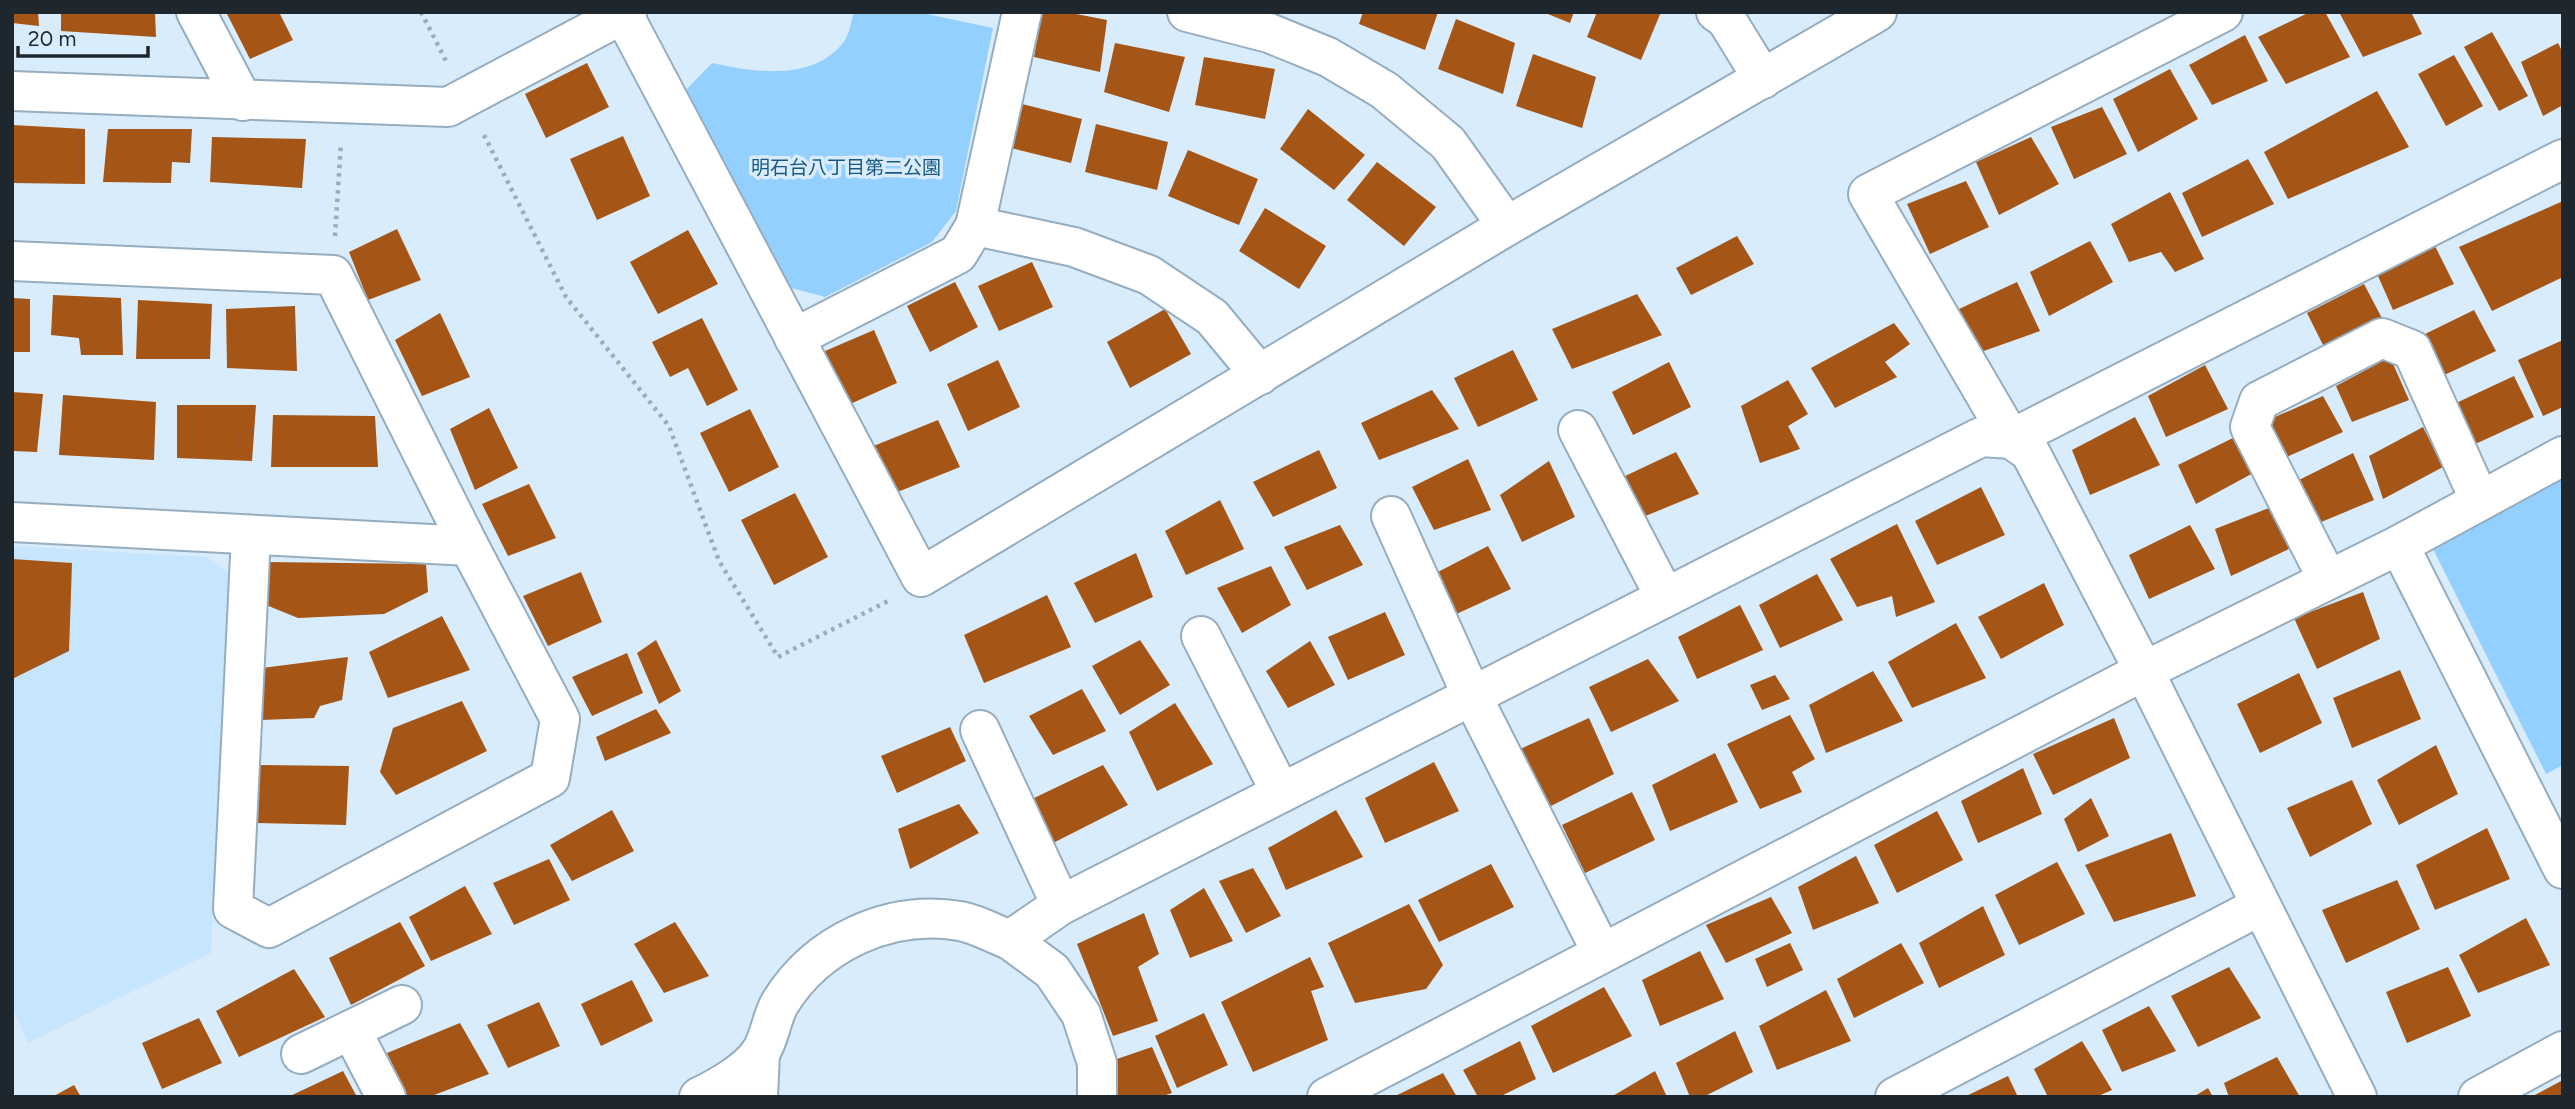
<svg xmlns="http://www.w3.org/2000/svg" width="2575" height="1109" viewBox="0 0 2575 1109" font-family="Figtree,'Noto Sans JP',sans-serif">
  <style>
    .built { fill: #c6e5fe }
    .green { fill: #94d0fe }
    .building { fill: #a55515 }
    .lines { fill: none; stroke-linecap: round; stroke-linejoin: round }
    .street-casing { stroke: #96adbf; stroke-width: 42 }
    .secondary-casing { stroke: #96adbf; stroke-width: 42 }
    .path { stroke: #9cadb9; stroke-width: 4.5; stroke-dasharray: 3.5 5; stroke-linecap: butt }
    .street { stroke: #fff; stroke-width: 38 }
    .secondary { stroke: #fff; stroke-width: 38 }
    .labels { text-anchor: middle; stroke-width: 7; stroke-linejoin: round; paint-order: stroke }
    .park-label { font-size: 19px; fill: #165983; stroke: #d8ecfb }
  </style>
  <rect width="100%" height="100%" fill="#d8ecfb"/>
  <polygon class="built" points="12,546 207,557 233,577 211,953 28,1043 12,1007"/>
  <g class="green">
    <path d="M854 12H917L993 28 956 211 932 242 825 297 788 287 684 92 712 63C754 72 811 82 843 43 849 36 851 22 854 12Z"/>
    <polygon points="2563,476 2563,765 2546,774 2429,541"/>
  </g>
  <g class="building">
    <polygon points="12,12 38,12 39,26 12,23"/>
    <polygon points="61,12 155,12 156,37 61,31"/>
    <polygon points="226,12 279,12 293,40 250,59"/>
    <polygon points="1042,12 1066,12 1107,20 1100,72 1034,57"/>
    <polygon points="1363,12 1438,12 1425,50 1359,24"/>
    <polygon points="1543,12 1574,12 1570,23"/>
    <polygon points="1597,12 1661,12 1641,60 1587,37"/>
    <polygon points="2310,12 2325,12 2350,57 2286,84 2258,37"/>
    <polygon points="2339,12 2411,12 2422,34 2363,57"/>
    <polygon points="1456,19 1515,43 1503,94 1438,69"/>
    <polygon points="2492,32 2528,96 2499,111 2464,47"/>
    <polygon points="2245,35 2268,81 2212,105 2189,65"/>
    <polygon points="1115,43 1185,57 1169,112 1104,92"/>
    <polygon points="2558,43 2563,53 2563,105 2543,116 2521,62"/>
    <polygon points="1533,54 1596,77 1582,128 1516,106"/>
    <polygon points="2454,55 2483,106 2446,126 2418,74"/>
    <polygon points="1204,57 1275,69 1265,119 1195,105"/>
    <polygon points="587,63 609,107 546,138 525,94"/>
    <polygon points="2170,69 2198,119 2138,152 2113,99"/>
    <polygon points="2377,91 2409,147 2288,199 2264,152"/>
    <polygon points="1014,102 1082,119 1071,163 1003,146"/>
    <polygon points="2102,107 2127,154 2074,179 2051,127"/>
    <polygon points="1308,109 1365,155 1334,190 1280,149"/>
    <polygon points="1096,124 1168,142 1157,190 1085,172"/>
    <polygon points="12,125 85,129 85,184 12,183"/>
    <polygon points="108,129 192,129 190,163 172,162 171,183 103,182"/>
    <polygon points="623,136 650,196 597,220 570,159"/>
    <polygon points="212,137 306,139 302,188 210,182"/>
    <polygon points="2031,137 2059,184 1999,215 1976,162"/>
    <polygon points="1188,150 1258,179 1239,225 1168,196"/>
    <polygon points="2248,159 2274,204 2202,237 2182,193"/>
    <polygon points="1377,162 1436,207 1404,246 1347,200"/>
    <polygon points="1966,181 1989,227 1930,254 1907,204"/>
    <polygon points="2170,192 2204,259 2175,272 2161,252 2129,262 2111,224"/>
    <polygon points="2563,201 2563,277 2492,311 2459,247"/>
    <polygon points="1265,208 1326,246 1299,289 1239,251"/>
    <polygon points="397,229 421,280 368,300 349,252"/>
    <polygon points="688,230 718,284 658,314 630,262"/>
    <polygon points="1737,236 1754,264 1691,295 1676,268"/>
    <polygon points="2090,241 2113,282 2049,316 2030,272"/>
    <polygon points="2434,244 2454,284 2393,310 2375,269"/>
    <polygon points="1032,262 1053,307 999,331 978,286"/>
    <polygon points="955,282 978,327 930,352 907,306"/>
    <polygon points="2017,282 2040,331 1978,353 1959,309"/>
    <polygon points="2364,284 2384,322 2326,351 2307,313"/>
    <polygon points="1637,294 1662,335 1572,369 1552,329"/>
    <polygon points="53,295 121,298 123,355 81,355 79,338 51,335"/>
    <polygon points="12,298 30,299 30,352 12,352"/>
    <polygon points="138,300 212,304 210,359 136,359"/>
    <polygon points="295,306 297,371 227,368 226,309"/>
    <polygon points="1165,309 1191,354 1130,388 1107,342"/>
    <polygon points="2474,310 2496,351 2440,377 2423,335"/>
    <polygon points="440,313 470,377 422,396 395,340"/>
    <polygon points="702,318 738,390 707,406 688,368 670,377 652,342"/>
    <polygon points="1894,323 1910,344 1885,362 1897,377 1835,408 1811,368"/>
    <polygon points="874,330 897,383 848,405 825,351"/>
    <polygon points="2563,340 2563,407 2543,416 2518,360"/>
    <polygon points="1513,350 1538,400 1478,427 1454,378"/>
    <polygon points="2390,357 2409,400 2352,422 2336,386"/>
    <polygon points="998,360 1020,407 968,431 947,384"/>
    <polygon points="1669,362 1691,407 1633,435 1612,392"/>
    <polygon points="2205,365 2228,409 2166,437 2148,396"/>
    <polygon points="2514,376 2534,417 2471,446 2454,404"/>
    <polygon points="1788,380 1808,414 1788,426 1800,449 1760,463 1741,406"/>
    <polygon points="1432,390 1459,429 1379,460 1361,423"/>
    <polygon points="12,392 43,394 37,452 12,451"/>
    <polygon points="63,395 156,402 154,460 59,455"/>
    <polygon points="2323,396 2343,432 2282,459 2268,420"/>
    <polygon points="177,405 256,405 252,461 177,458"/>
    <polygon points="489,408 518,468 475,490 450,429"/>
    <polygon points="750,409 779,467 729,492 700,433"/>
    <polygon points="273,415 375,416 378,467 271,467"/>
    <polygon points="2135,417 2160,465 2090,495 2072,450"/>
    <polygon points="938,420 960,467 890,495 871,447"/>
    <polygon points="2423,427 2443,467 2383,499 2369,456"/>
    <polygon points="2237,436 2255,472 2196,504 2178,465"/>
    <polygon points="1319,450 1337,488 1273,517 1253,482"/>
    <polygon points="1676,452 1699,494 1643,517 1623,477"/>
    <polygon points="2353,453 2374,500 2314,525 2295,482"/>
    <polygon points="1468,459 1491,510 1434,530 1412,487"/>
    <polygon points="1549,461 1575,517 1522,542 1500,495"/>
    <polygon points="529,484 556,538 508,556 482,504"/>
    <polygon points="1981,487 2005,535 1937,565 1915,521"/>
    <polygon points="795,493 828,557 774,585 741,520"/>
    <polygon points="1220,500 1244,549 1186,575 1165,531"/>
    <polygon points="2274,506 2291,548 2231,576 2215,529"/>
    <polygon points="1897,524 1935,602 1896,617 1892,596 1857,607 1830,559"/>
    <polygon points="1340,525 1363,565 1307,590 1284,547"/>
    <polygon points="2190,525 2215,569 2149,599 2129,555"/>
    <polygon points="1488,546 1511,589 1452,616 1436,573"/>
    <polygon points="1136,553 1153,597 1095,623 1074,583"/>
    <polygon points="12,559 72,563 69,651 12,679"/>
    <polygon points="266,562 426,564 428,592 384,614 298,618 266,605"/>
    <polygon points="1271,566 1291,605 1242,633 1217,588"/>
    <polygon points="581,572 602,622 548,646 523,596"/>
    <polygon points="1817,574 1843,620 1780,648 1759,605"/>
    <polygon points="2044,583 2064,625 2001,659 1978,617"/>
    <polygon points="2363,592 2380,639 2317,669 2294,618"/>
    <polygon points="1047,595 1071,647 984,683 964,635"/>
    <polygon points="1740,605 1763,650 1697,679 1678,637"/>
    <polygon points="1385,612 1405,655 1348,680 1328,637"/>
    <polygon points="442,616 470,670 388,698 369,652"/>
    <polygon points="1956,623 1986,678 1912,708 1888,662"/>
    <polygon points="656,640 681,691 659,704 637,653"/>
    <polygon points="1140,640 1170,685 1120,715 1092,666"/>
    <polygon points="1310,641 1335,685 1288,708 1266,671"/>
    <polygon points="627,653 643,693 592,716 572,677"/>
    <polygon points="348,657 342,700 320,706 314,718 260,720 262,668"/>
    <polygon points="1648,659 1679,701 1611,732 1589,687"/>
    <polygon points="2400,670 2421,719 2352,748 2333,698"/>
    <polygon points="1873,671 1903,721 1826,753 1809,705"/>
    <polygon points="2299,673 2322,723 2260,753 2237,704"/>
    <polygon points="1775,675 1790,699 1762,710 1750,685"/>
    <polygon points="1082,689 1106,731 1053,755 1029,716"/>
    <polygon points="462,701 487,751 396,795 380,772 393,728"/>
    <polygon points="1175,703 1213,764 1157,791 1129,732"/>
    <polygon points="656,709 671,733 605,761 596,737"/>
    <polygon points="1790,715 1815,759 1792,772 1802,792 1760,809 1727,744"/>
    <polygon points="1589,718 1614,774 1547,808 1518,750"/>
    <polygon points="2114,718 2130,758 2053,795 2033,754"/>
    <polygon points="950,727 966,761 897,793 881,756"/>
    <polygon points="2436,745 2458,794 2399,825 2377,780"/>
    <polygon points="1715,753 1738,802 1670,831 1652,785"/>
    <polygon points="1434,762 1459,811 1385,843 1365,798"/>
    <polygon points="260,765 349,766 346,825 256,823"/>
    <polygon points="1103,765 1128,805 1053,843 1032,799"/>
    <polygon points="2023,768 2042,814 1978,843 1961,801"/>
    <polygon points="2352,780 2372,824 2310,857 2287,808"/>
    <polygon points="1632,792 1655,840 1585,873 1562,825"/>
    <polygon points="2091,798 2109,836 2078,852 2064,819"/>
    <polygon points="959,804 979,833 910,869 898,829"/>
    <polygon points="612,810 634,851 572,881 550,845"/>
    <polygon points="1336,810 1363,857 1286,890 1268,848"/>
    <polygon points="1937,811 1963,860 1897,893 1874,845"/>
    <polygon points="2487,828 2510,879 2435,910 2416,865"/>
    <polygon points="2171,833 2196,896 2114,922 2085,865"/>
    <polygon points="1856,856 1879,903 1813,930 1798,887"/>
    <polygon points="549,859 570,900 514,925 493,883"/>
    <polygon points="2057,862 2085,914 2019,945 1995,895"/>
    <polygon points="1491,864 1514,907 1439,942 1418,900"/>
    <polygon points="1253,868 1281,916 1246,933 1219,881"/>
    <polygon points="2397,880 2420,929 2346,963 2322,910"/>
    <polygon points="465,886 492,934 431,961 409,917"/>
    <polygon points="1204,888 1233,941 1190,958 1170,910"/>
    <polygon points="1771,897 1792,933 1726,963 1706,925"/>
    <polygon points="1409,904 1443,965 1426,989 1355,1003 1328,943"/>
    <polygon points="1983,906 2005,955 1939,988 1919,943"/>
    <polygon points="1144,913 1159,954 1138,967 1158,1021 1113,1036 1077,944"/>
    <polygon points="2526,918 2550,965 2478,993 2459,955"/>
    <polygon points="400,922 425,966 351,1005 329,958"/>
    <polygon points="675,922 709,976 664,993 634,944"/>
    <polygon points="1790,943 1803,970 1767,987 1755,959"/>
    <polygon points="1901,943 1924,983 1854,1018 1837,979"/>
    <polygon points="1700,951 1724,999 1660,1026 1642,980"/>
    <polygon points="1310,957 1324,987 1311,991 1328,1040 1253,1072 1221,1002"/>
    <polygon points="2229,967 2261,1018 2198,1047 2171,996"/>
    <polygon points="2448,967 2471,1016 2407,1043 2386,992"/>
    <polygon points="294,969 325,1017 239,1057 216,1011"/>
    <polygon points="632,980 653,1021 601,1046 581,1004"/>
    <polygon points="1604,987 1632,1036 1553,1073 1531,1026"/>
    <polygon points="1826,990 1851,1041 1777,1070 1759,1026"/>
    <polygon points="539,1002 560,1046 508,1068 487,1025"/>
    <polygon points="2149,1006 2176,1051 2122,1072 2102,1030"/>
    <polygon points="1204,1013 1228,1065 1177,1088 1155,1036"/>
    <polygon points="199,1018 222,1063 162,1089 142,1043"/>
    <polygon points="460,1023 489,1074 429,1097 408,1097 387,1053"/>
    <polygon points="1735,1031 1753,1072 1703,1097 1690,1097 1676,1063"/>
    <polygon points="1520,1041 1536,1079 1499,1097 1478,1097 1463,1070"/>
    <polygon points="2082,1041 2112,1090 2096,1097 2048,1097 2034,1069"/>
    <polygon points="1152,1047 1172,1093 1160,1097 1116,1097 1111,1061"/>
    <polygon points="2277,1057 2300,1097 2229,1097 2224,1083"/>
    <polygon points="343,1071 357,1097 288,1097"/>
    <polygon points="1655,1071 1667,1097 1611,1097"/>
    <polygon points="1443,1073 1457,1097 1393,1097"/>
    <polygon points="2008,1076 2018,1097 1964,1097"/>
    <polygon points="2563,1080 2563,1097 2531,1097"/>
    <polygon points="74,1085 81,1097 52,1097"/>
    <polygon points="2208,1088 2213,1097 2193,1097"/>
  </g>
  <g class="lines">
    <defs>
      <g id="street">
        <polyline points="196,12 243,101"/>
        <polyline points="622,12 921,577 1507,226 1877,12"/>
        <polyline points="1187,12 1269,33 1328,57 1384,90 1448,143 1507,226"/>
        <polyline points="1716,12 1726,19 1763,79"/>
        <polyline points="2223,12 1868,194 2011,439 2563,159"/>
        <polyline points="12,91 448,107 627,12"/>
        <polyline points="975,226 1074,247 1149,275 1212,317 1260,375"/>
        <polyline points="12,261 333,275 469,546 560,719 550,778 269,928 233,909 251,535"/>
        <polyline points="794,338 958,254 975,226 1022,12"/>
        <polyline points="1578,430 1665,597"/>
        <polyline points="1391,516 1472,696 1602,953"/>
        <polyline points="12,522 469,546"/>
        <polyline points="2399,545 2563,869"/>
        <polyline points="2328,580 2250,427 2259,401 2382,338 2412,350 2480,501"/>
        <polyline points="1201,636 1281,793"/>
        <polyline points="980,730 1061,905"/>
        <polyline points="1010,940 1052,971 1081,1014 1097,1063 1097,1097"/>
        <polyline points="351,1030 386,1097"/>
        <polyline points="301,1054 402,1005"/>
        <polyline points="758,1097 760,1053"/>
        <polyline points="1327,1097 2144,671 2399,545 2563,456"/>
        <polyline points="1895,1097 2260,906"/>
        <polyline points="2478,1097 2563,1051"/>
      </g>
      <path id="secondary" d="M699 1097C718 1088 748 1071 760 1053 770 1039 771 1018 780 1003 817 943 889 909 960 921 977 924 994 934 1010 940L1061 905 1981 437 2011 439 2030 452 2144 671 2357 1097"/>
    </defs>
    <use href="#street" class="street-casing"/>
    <use href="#secondary" class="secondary-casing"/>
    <g class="path">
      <polyline points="421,12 446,61"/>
      <polyline points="484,135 566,297 669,426 719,561 778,657 890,600"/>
      <polyline points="335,236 341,143"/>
    </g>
    <use href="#street" class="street"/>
    <use href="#secondary" class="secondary"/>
  </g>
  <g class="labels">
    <g class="park-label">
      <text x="846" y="174">明石台八丁目第二公園</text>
    </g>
  </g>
  <rect width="2575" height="1109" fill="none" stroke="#1e272e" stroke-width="28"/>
  <path d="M18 46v10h130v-10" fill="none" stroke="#1e272e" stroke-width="3.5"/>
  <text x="28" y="46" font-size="21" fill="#1e272e" stroke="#d8ecfb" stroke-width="5" paint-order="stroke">20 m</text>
</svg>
